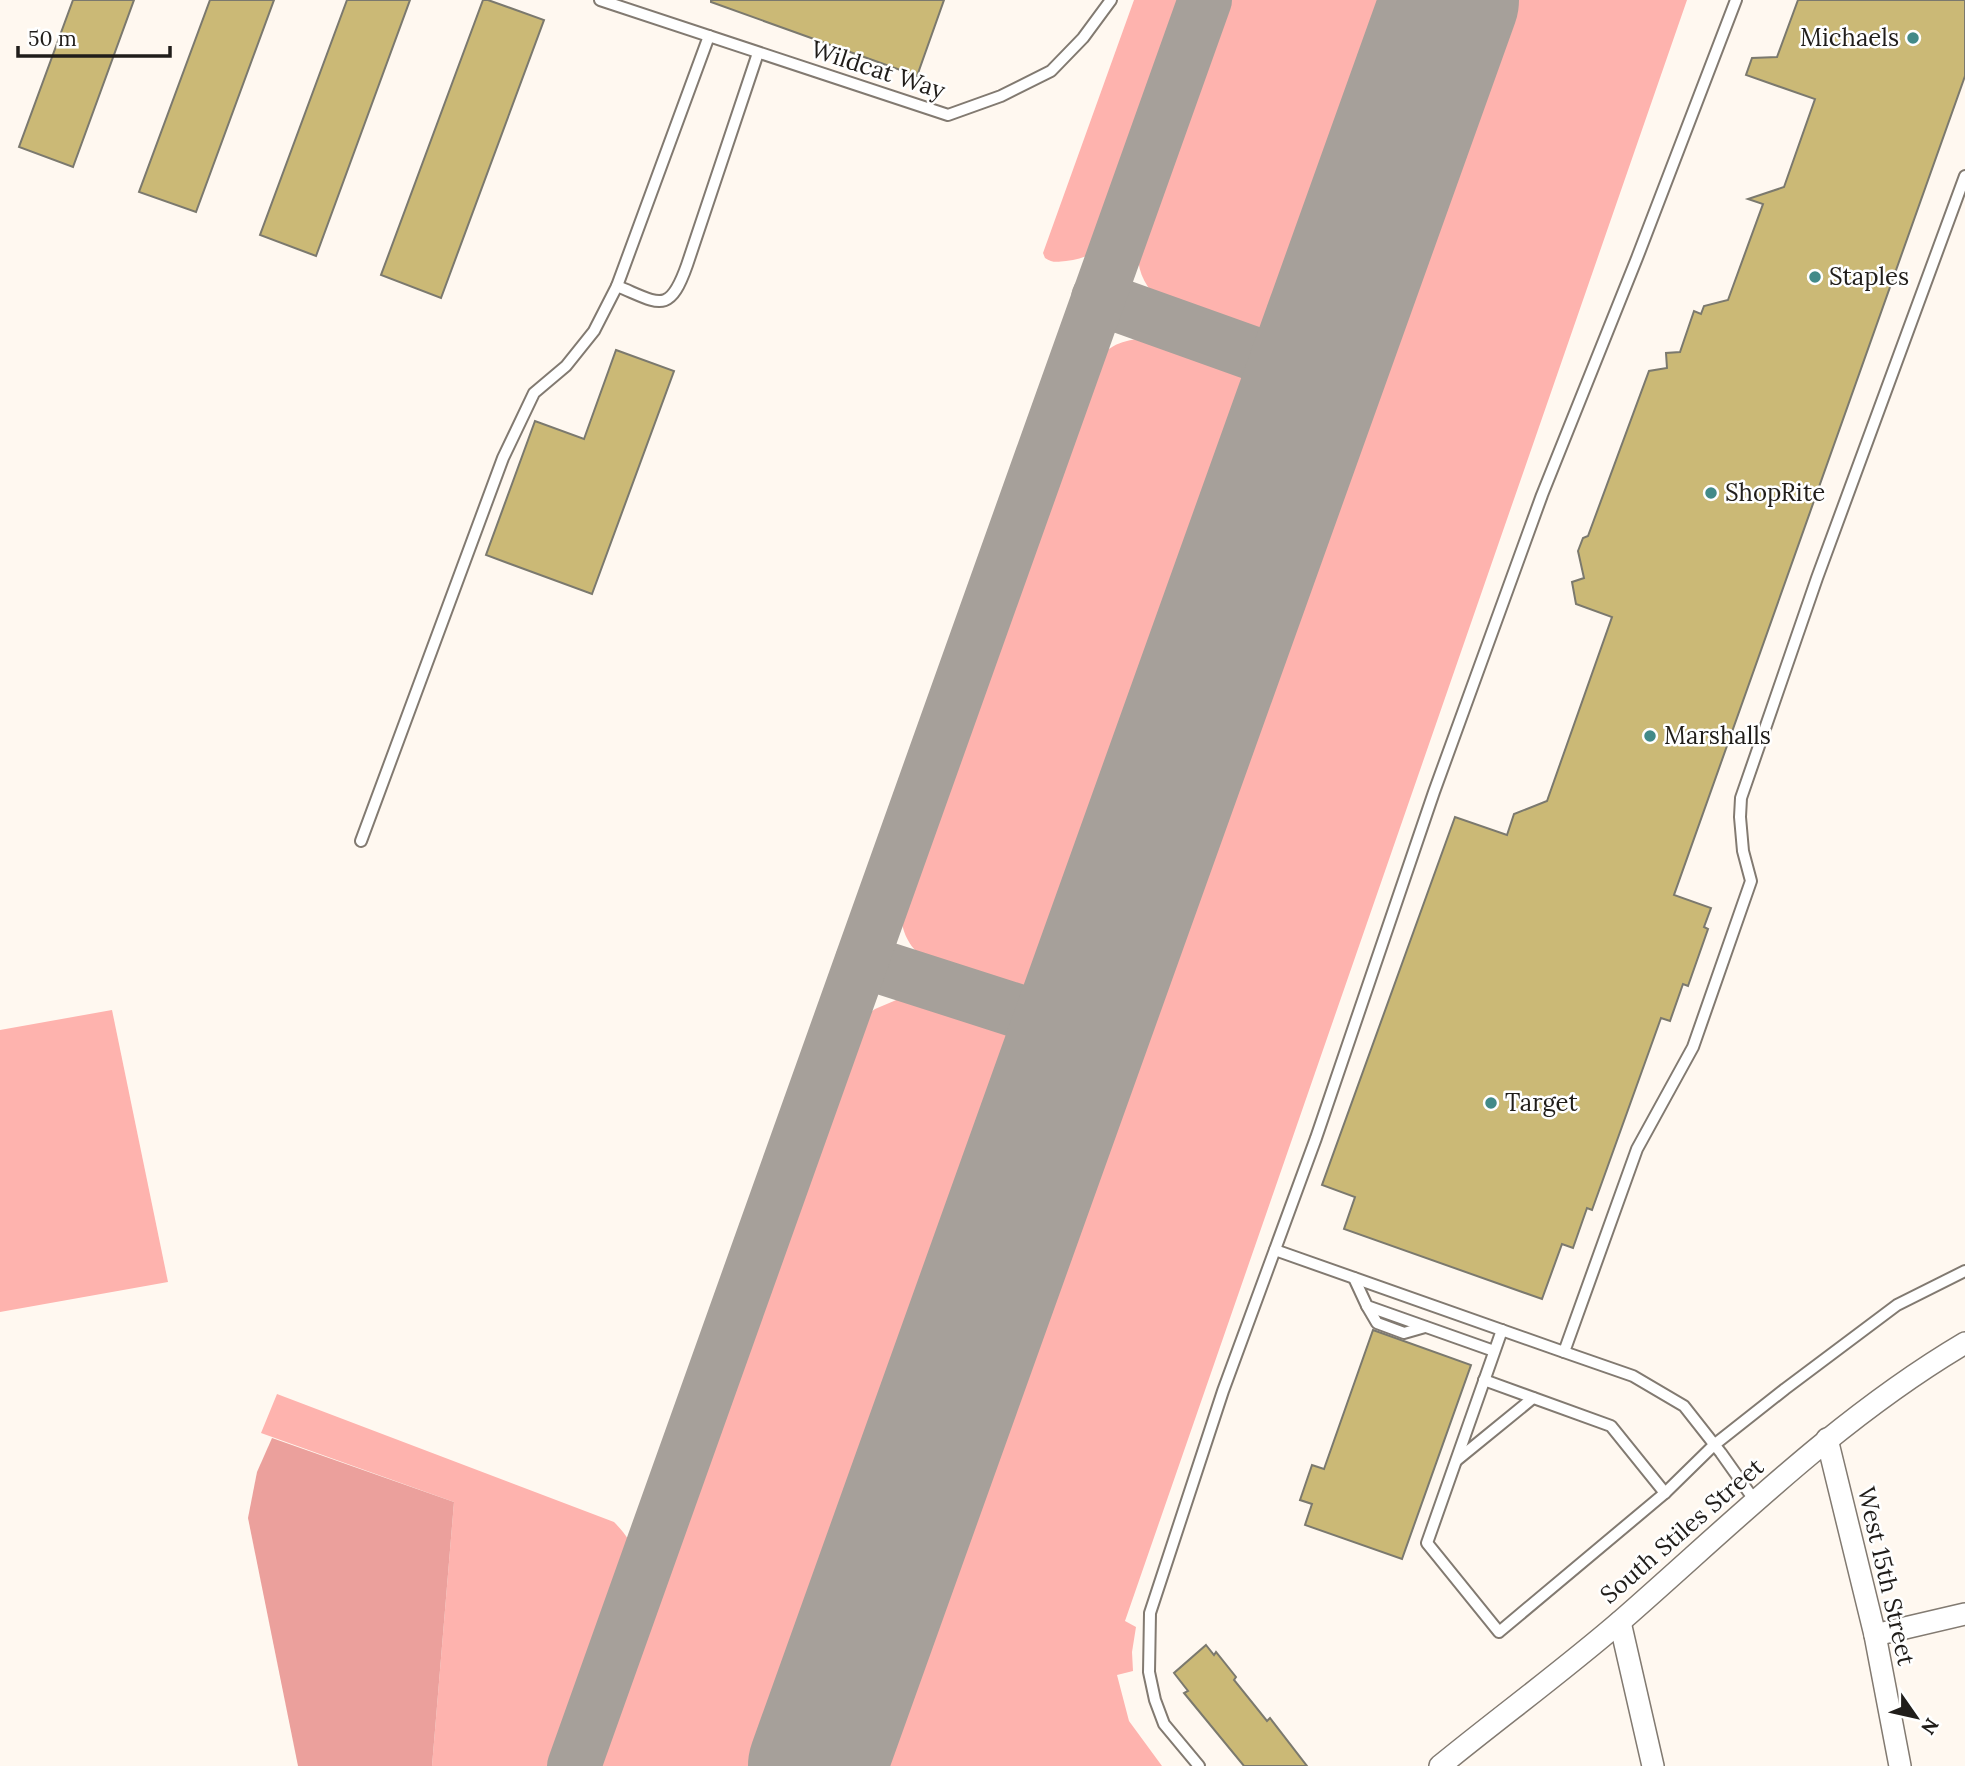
<svg xmlns="http://www.w3.org/2000/svg" width="1965" height="1766" viewBox="0 0 1965 1766" font-family="Lora,serif">
  <style>
    .green { fill: #feb3ae }
    .forest { fill: #eba09c }
    .lines { fill: none; stroke-linecap: round; stroke-linejoin: round }
    .taxiway { stroke: #a6a09a; stroke-width: 54 }
    .runway { stroke: #a6a09a; stroke-width: 138 }
    .building { fill: #cbb976; stroke: #7b796e; stroke-width: 2 }
    .lane-casing { stroke: #827a71; stroke-width: 14 }
    .street-casing { stroke: #827a71; stroke-width: 24 }
    .lane { stroke: #fff; stroke-width: 10 }
    .street { stroke: #fff; stroke-width: 21 }
    .poi-dot { fill: #428a88; stroke: #fff; stroke-width: 2.5 }
    .labels { text-anchor: middle; stroke-width: 5; stroke-linejoin: round; paint-order: stroke }
    .poi-label { font-size: 24px; fill: #201d1a; stroke: #fff; text-anchor: start }
    .street-label { font-size: 24px; fill: #201d1a; stroke: #fff }
  </style>
  <rect width="100%" height="100%" fill="#fff8f0"/>
  <g class="green">
    <path d="M1134 0H1194L1111 232C1101 250 1088 259 1066 261 1057 262 1052 263 1045 258L1043 253Z"/>
    <path d="M1227 0H1386L1268 329C1261 335 1253 334 1244 332L1162 302C1144 287 1135 268 1139 244Z"/>
    <polygon points="1509,0 1687,0 1125,1621 1136,1627 1132,1652 1133,1671 1117,1675 1129,1721 1162,1766 877,1766"/>
    <path d="M1138 339 1163 342 1245 372 1251 378 1203 516 1032 990 1025 995C1006 992 989 985 972 979 932 964 903 957 900 909L1092 370C1102 350 1115 342 1138 339Z"/>
    <path d="M901 998C936 998 971 1017 1003 1029L1011 1033 1014 1041 754 1766H596L860 1020 875 1009Z"/>
    <polygon points="112,1010 168,1282 0,1312 0,1030"/>
    <path d="M277 1394 614 1522C627 1535 633 1545 636 1562L562 1766H432L454 1502 261 1433Z"/>
  </g>
  <polygon class="forest" points="272,1438 454,1502 432,1766 298,1766 248,1518 257,1472"/>
  <g class="lines">
    <g class="taxiway">
      <polyline points="1098,298 1316,376"/>
      <polyline points="862,961 1080,1031"/>
      <polyline points="574,1766 1205,0"/>
    </g>
    <polyline class="runway" points="817,1766 1450,0"/>
  </g>
  <g class="building">
    <polygon points="73,0 134,0 73,167 19,147"/>
    <polygon points="210,0 274,0 196,212 139,192"/>
    <polygon points="347,0 410,0 316,256 260,235"/>
    <polygon points="483,0 488,0 544,20 441,298 381,275"/>
    <polygon points="711,0 944,0 917,76 711,2"/>
    <polygon points="1798,0 1965,0 1965,76 1674,895 1711,908 1704,927 1708,929 1688,986 1683,984 1670,1021 1661,1018 1592,1210 1587,1208 1573,1248 1562,1244 1542,1299 1344,1229 1355,1197 1322,1185 1455,817 1507,835 1514,814 1547,801 1612,617 1576,604 1572,582 1584,578 1578,551 1583,538 1588,536 1649,371 1667,368 1666,353 1680,352 1694,311 1701,314 1704,306 1728,300 1763,204 1748,199 1784,187 1815,99 1746,75 1752,58 1777,57"/>
    <polygon points="616,350 674,371 592,594 486,555 535,421 584,439"/>
    <polygon points="1373,1330 1471,1365 1402,1559 1305,1525 1312,1504 1300,1500 1312,1465 1324,1469"/>
    <polygon points="1206,1645 1214,1655 1216,1652 1236,1677 1234,1680 1267,1721 1270,1718 1307,1766 1244,1766 1184,1693 1188,1691 1174,1673"/>
  </g>
  <g class="lines">
    <defs>
      <g id="lane">
        <polyline points="600,0 948,115 1001,96 1051,71 1083,38 1111,0"/>
        <path d="M617 286C659 303 669 316 687 265L758 53"/>
        <polyline points="361,841 503,458 534,393 566,366 594,331 617,286 709,36"/>
        <polyline points="1275,1250 1564,1352"/>
        <polyline points="1354,1278 1367,1306 1494,1351"/>
        <polyline points="1367,1306 1377,1323 1404,1333 1425,1327"/>
        <polyline points="1502,1330 1427,1543 1499,1632 1665,1493 1714,1445 1785,1389 1897,1305 1965,1271"/>
        <polyline points="1484,1380 1611,1426 1665,1493"/>
        <polyline points="1457,1460 1533,1398"/>
        <polyline points="1755,1501 1721,1453 1684,1406 1633,1376 1564,1352 1637,1149 1693,1047 1751,881 1743,851 1740,817 1741,798 1817,578 1965,176"/>
        <polyline points="1199,1766 1164,1724 1155,1700 1149,1672 1150,1613 1223,1391 1316,1138 1434,792 1542,495 1637,258 1736,0"/>
      </g>
      <g id="street">
        <polyline points="1827,1439 1875,1635 1900,1766"/>
        <polyline points="1620,1622 1653,1766"/>
        <polyline points="1875,1635 1965,1614"/>
        <path d="M1440 1766C1500 1717 1563 1671 1622 1620 1733 1523 1838 1418 1965 1343"/>
      </g>
    </defs>
    <use href="#lane" class="lane-casing"/>
    <use href="#street" class="street-casing"/>
    <use href="#lane" class="lane"/>
    <use href="#street" class="street"/>
  </g>
  <g class="poi-dot">
    <circle cx="1913" cy="38" r="7"/>
    <circle cx="1815" cy="277" r="7"/>
    <circle cx="1711" cy="493" r="7"/>
    <circle cx="1650" cy="736" r="7"/>
    <circle cx="1491" cy="1103" r="7"/>
  </g>
  <g class="labels">
    <g class="poi-label">
      <text x="1899" y="46" text-anchor="end">Michaels</text>
      <text x="1829" y="285">Staples</text>
      <text x="1725" y="501">ShopRite</text>
      <text x="1664" y="744">Marshalls</text>
      <text x="1505" y="1111">Target</text>
    </g>
    <g class="street-label">
      <text transform="translate(878 70) rotate(18)" y="8">Wildcat Way</text>
      <text transform="translate(1682 1531) rotate(-41)" y="8">South Stiles Street</text>
      <text transform="translate(1886 1576) rotate(77)" y="8">West 15th Street</text>
    </g>
  </g>
  <g transform="translate(1916 1717) rotate(124)" stroke="#ffffff" stroke-width="5" paint-order="stroke">
  <path d="M0-5L12 26L0 18L-12 26Z" fill="#201d1a"/>
  <text y="-10" font-size="19" font-weight="bold" text-anchor="middle" fill="#201d1a">N</text>
  </g>
  <path d="M18 46v10h152v-10" fill="none" stroke="#201d1a" stroke-width="3.5"/>
  <text x="28" y="46" font-size="21" fill="#201d1a" stroke="#ffffff" stroke-width="5" paint-order="stroke">50 m</text>
</svg>
